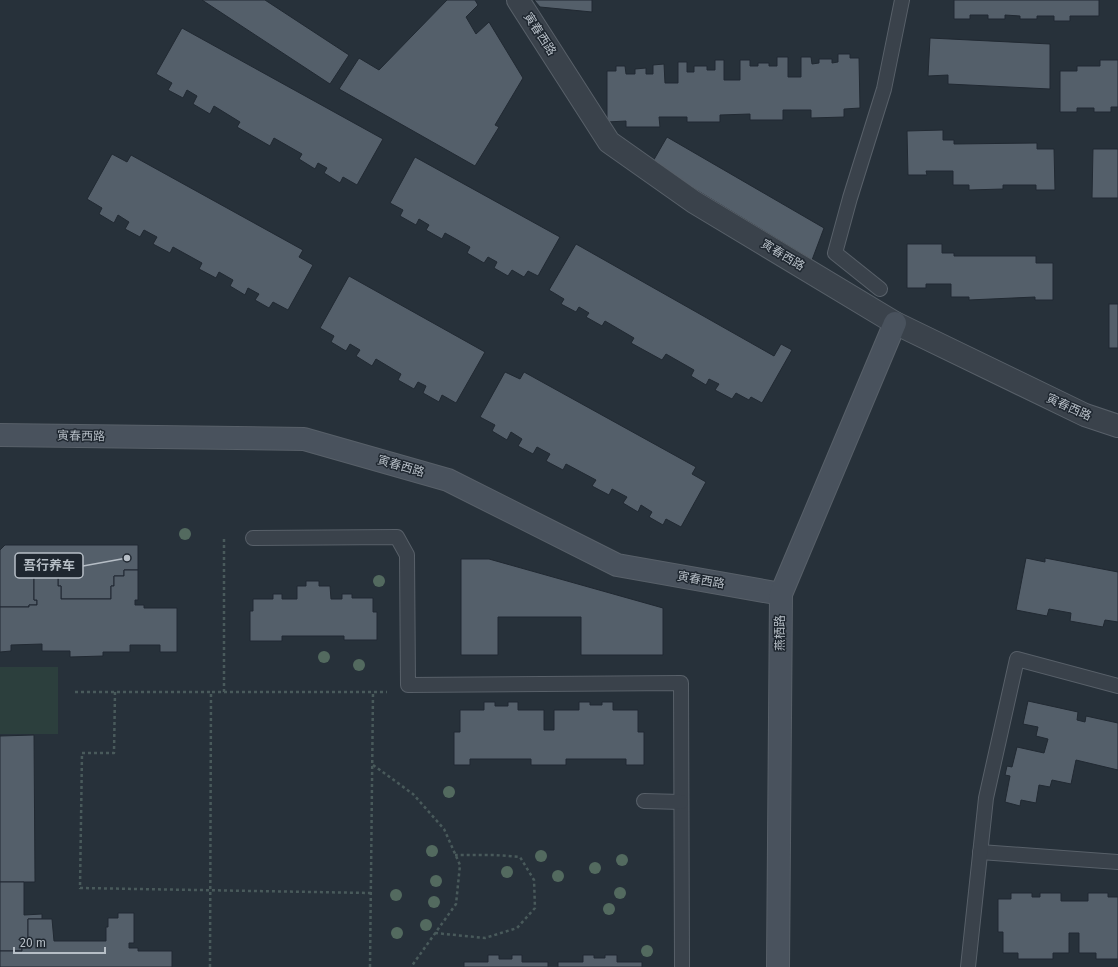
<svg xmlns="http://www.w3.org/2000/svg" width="1118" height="967" viewBox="0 0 1118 967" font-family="'Fira Sans','Noto Sans SC',sans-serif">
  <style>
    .green { fill: #2c3f3d }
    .building { fill: #545f6a; stroke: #212932 }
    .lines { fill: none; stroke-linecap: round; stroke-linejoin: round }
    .lane-casing { stroke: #586069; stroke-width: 16 }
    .street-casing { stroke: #586069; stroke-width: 24 }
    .secondary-casing { stroke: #586069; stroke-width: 24 }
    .path { stroke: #495a5b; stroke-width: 2.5; stroke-dasharray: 3 3; stroke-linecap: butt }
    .lane { stroke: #3a424b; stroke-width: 14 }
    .street { stroke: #3a424b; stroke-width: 22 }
    .secondary { stroke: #49525d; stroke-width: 22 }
    .tree { fill: #536a5f }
    .labels { text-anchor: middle; stroke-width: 3; stroke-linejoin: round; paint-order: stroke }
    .street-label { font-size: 12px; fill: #b6bec6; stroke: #1f2730 }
    .leader { fill: none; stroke: #b6bec6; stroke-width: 1.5 }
    .callout-dot { fill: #b6bec6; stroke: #1f2730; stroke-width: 1.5 }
    .callout { fill: #1f2730; stroke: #b6bec6; stroke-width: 1.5 }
    .callout-label { font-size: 13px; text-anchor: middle; font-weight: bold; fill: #b6bec6 }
  </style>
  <rect width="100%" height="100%" fill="#27313a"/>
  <rect class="green" x="0" y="667" width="58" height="67"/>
  <g class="building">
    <polygon points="202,0 265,0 349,55 330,84"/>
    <polygon points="447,0 475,0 478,5 466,17 476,34 489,22 523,78 495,125 499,127 475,166 339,89 359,58 379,70"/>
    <polygon points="534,0 592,0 592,12 540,7"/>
    <polygon points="954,0 1099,0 1099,16 1070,16 1070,21 1054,21 1054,16 1037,16 1037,19 1020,19 1020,16 1005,15 1005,19 988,19 988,15 970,15 970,19 954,19"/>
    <polygon points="182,28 383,139 357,185 343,177 340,183 324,173 327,168 318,163 315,169 299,159 302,154 274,138 270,146 237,127 240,122 214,106 210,114 193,104 197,96 187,90 183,98 168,90 172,83 156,74"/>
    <polygon points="930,38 1050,44 1050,89 948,84 948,75 928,76"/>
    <polygon points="838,54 850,54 850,58 859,58 860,108 844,109 844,117 811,118 811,110 783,110 783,120 750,120 750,114 720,115 720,122 687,122 687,117 659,117 660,127 626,127 626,121 607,122 607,71 616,71 616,66 625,66 626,74 635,74 635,69 646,68 646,74 653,74 653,65 664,64 665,83 678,83 678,62 687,62 687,72 694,72 694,66 707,66 707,70 715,70 715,60 724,60 724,80 740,80 740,60 750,60 750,66 758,66 758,63 769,63 769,66 777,66 777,57 788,57 788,77 801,77 801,57 811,57 812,64 819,63 819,59 832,59 832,63 838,62"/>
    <polygon points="1100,60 1118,60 1118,107 1111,107 1111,112 1094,112 1094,108 1077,108 1077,112 1060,112 1060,71 1077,71 1077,66 1100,66"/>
    <polygon points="943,130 943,140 954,140 954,144 1037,143 1037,149 1054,149 1055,190 1036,190 1036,185 1003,185 1003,189 969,190 969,185 953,185 953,171 926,171 927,175 908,175 907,131"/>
    <polygon points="667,137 824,228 812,260 652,163"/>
    <polygon points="1093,149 1118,149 1118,198 1092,198"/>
    <polygon points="112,154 127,162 131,155 303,250 299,257 313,265 288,310 273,302 269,308 255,300 259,294 248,288 245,295 230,286 233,280 219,272 216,278 199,269 202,263 173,247 170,253 153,244 157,237 144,230 140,237 125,229 129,222 118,215 114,223 99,214 102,208 87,199"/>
    <polygon points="415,157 560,237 538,276 528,271 524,277 512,270 508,276 494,268 497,262 488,257 484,263 467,253 470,247 445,233 442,239 426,230 429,225 419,219 416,225 400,216 403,210 390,203"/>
    <polygon points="576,244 774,356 781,344 792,350 762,403 751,397 749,400 736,393 732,399 715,390 719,384 709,379 706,385 691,376 694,370 666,354 662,360 631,343 634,338 605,321 602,326 586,317 589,313 579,307 576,312 561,304 564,299 549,290"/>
    <polygon points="907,244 942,244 942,253 954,253 954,256 1036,256 1036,263 1053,263 1053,300 1035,300 1035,297 969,300 969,297 951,297 951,284 926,284 926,288 907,288"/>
    <polygon points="349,276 485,352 456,403 442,395 439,402 423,393 426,386 418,382 414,389 398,380 401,374 376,359 372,366 356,356 360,350 350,344 346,351 331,342 334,336 320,328"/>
    <rect x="1109" y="304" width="9" height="44"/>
    <polygon points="505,372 520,379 524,372 696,467 692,474 706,482 681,527 666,519 663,525 649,517 652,512 641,505 638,512 623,503 627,497 612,489 609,495 592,486 596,480 566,464 563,470 546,461 550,454 537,447 533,454 518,446 522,439 511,432 507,440 492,431 495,425 480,417"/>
    <polygon points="5,545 138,545 138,570 124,570 124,576 114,576 114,586 111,586 111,599 61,599 61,586 58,586 58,576 49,576 49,571 34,571 34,600 37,600 37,605 29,605 29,607 0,607 0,550"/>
    <polygon points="1026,558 1045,562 1045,558 1118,572 1118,622 1105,620 1103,627 1070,621 1071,613 1049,609 1047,616 1016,610"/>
    <polygon points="461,559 489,559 663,608 663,655 581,655 581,617 498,617 498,655 461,655"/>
    <polygon points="124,570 138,570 138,600 135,600 135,605 144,605 144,608 177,608 177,652 160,652 160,645 130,645 130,652 103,652 103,656 70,657 70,651 42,651 42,644 11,645 11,651 0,652 0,607 29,607 29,605 37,605 37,600 34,600 34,571 49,571 49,576 58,576 58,586 61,586 61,599 111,599 111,586 114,586 114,576 124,576"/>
    <polygon points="306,581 319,581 319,586 330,586 331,599 342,599 342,594 352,594 352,598 373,598 373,612 377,612 377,640 344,640 344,636 282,636 282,641 250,641 250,611 253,611 253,599 273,599 273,594 282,594 282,599 297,599 297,586 306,586"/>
    <polygon points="1028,701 1078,712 1077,720 1085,722 1086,716 1118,723 1118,770 1076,760 1071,784 1052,780 1050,787 1039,785 1036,803 1021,800 1020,806 1005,802 1010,776 1005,775 1007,766 1012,767 1017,747 1044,753 1048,739 1036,736 1038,727 1023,724"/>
    <polygon points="484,702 495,702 495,706 508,706 508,702 518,702 518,710 544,710 544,730 554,730 554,710 579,710 579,702 590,702 590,705 602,705 602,702 613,702 613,710 638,710 638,732 644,732 644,765 626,765 626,759 566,759 566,765 531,765 531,759 470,759 470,765 454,765 454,732 460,732 460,710 484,710"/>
    <polygon points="34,735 35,882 0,882 0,736"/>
    <polygon points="0,882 24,882 24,915 42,914 42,919 28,919 28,944 31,944 31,948 22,948 22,951 0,951"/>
    <polygon points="1011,893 1032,893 1032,897 1040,897 1040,893 1061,893 1061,901 1088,901 1088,893 1108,893 1108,897 1118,897 1118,959 1096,959 1096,953 1079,953 1079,933 1069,933 1069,953 1053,953 1053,959 1018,959 1018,953 1003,953 1003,932 998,932 998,899 1011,899"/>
    <polygon points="118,913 134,913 134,943 129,943 129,948 138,948 138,951 172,951 172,967 0,967 0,951 22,951 22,948 31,948 31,944 28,944 28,919 52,919 54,941 106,941 106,927 108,927 108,918 118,918"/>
    <polygon points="488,955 499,955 499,959 512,959 512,955 522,955 522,962 548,962 548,967 464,967 464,962 488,962"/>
    <polygon points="583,955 594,955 594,958 605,958 605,955 617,955 617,962 642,962 642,967 558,967 558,962 583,962"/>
  </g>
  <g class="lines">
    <defs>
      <g id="lane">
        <polyline points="880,289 835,253 850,198 884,89 902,0"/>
        <polyline points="253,538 397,537 407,555 408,685 681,683 682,967"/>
        <polyline points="644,801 681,802"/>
        <polyline points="980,852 1118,862"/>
        <polyline points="968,967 986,798 1017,659 1118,686"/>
      </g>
      <polyline id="street" points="518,0 609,142 694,202 895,323 1085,415 1118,426"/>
      <g id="secondary">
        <polyline points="0,435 304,439 448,480 617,565 781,594"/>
        <polyline points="778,967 781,594 895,323"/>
      </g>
    </defs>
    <use href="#lane" class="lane-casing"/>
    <use href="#street" class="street-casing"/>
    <use href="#secondary" class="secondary-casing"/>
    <g class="path">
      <polyline points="75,692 211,692"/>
      <polyline points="115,692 114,753 82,753 80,888 371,893"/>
      <polyline points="224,692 387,692"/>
      <polyline points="373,765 413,794 444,829 460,865 456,904 411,967"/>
      <polyline points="435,933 485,938 517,928 535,908 534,880 520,857 495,855 455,855"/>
      <polyline points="210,967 211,692 224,692 224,536"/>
      <polyline points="370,967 373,692"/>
    </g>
    <use href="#lane" class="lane"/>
    <use href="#street" class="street"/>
    <use href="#secondary" class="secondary"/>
  </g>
  <g class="tree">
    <circle cx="185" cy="534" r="6"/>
    <circle cx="379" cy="581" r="6"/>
    <circle cx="324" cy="657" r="6"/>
    <circle cx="359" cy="665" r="6"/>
    <circle cx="449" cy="792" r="6"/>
    <circle cx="432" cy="851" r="6"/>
    <circle cx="541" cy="856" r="6"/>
    <circle cx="622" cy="860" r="6"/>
    <circle cx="595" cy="868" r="6"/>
    <circle cx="507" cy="872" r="6"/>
    <circle cx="558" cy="876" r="6"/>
    <circle cx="436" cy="881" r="6"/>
    <circle cx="620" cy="893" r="6"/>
    <circle cx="396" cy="895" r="6"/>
    <circle cx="434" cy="902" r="6"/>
    <circle cx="609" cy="909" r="6"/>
    <circle cx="426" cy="925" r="6"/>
    <circle cx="397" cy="933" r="6"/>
    <circle cx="647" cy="951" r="6"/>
  </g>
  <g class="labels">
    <g class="street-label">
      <text transform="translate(540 34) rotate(57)" y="4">寅春西路</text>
      <text transform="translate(783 255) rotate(31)" y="4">寅春西路</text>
      <text transform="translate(1069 407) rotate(24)" y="4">寅春西路</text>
      <text transform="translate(81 436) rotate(1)" y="4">寅春西路</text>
      <text transform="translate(401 466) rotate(16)" y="4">寅春西路</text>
      <text transform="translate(701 580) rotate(10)" y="4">寅春西路</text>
      <text transform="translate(780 633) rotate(-90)" y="4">燕栖路</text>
    </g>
  </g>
  <path class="leader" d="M127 558L83 566"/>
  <circle class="callout-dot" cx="127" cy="558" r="4"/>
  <rect class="callout" x="15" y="553" width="68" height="25" rx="4"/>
  <g class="callout-label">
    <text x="49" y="570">吾行养车</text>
  </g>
  <path d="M14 947v6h91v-6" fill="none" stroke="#b6bec6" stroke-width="2"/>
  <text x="20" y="947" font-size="12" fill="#b6bec6" stroke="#1f2730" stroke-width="3" paint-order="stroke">20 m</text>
</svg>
